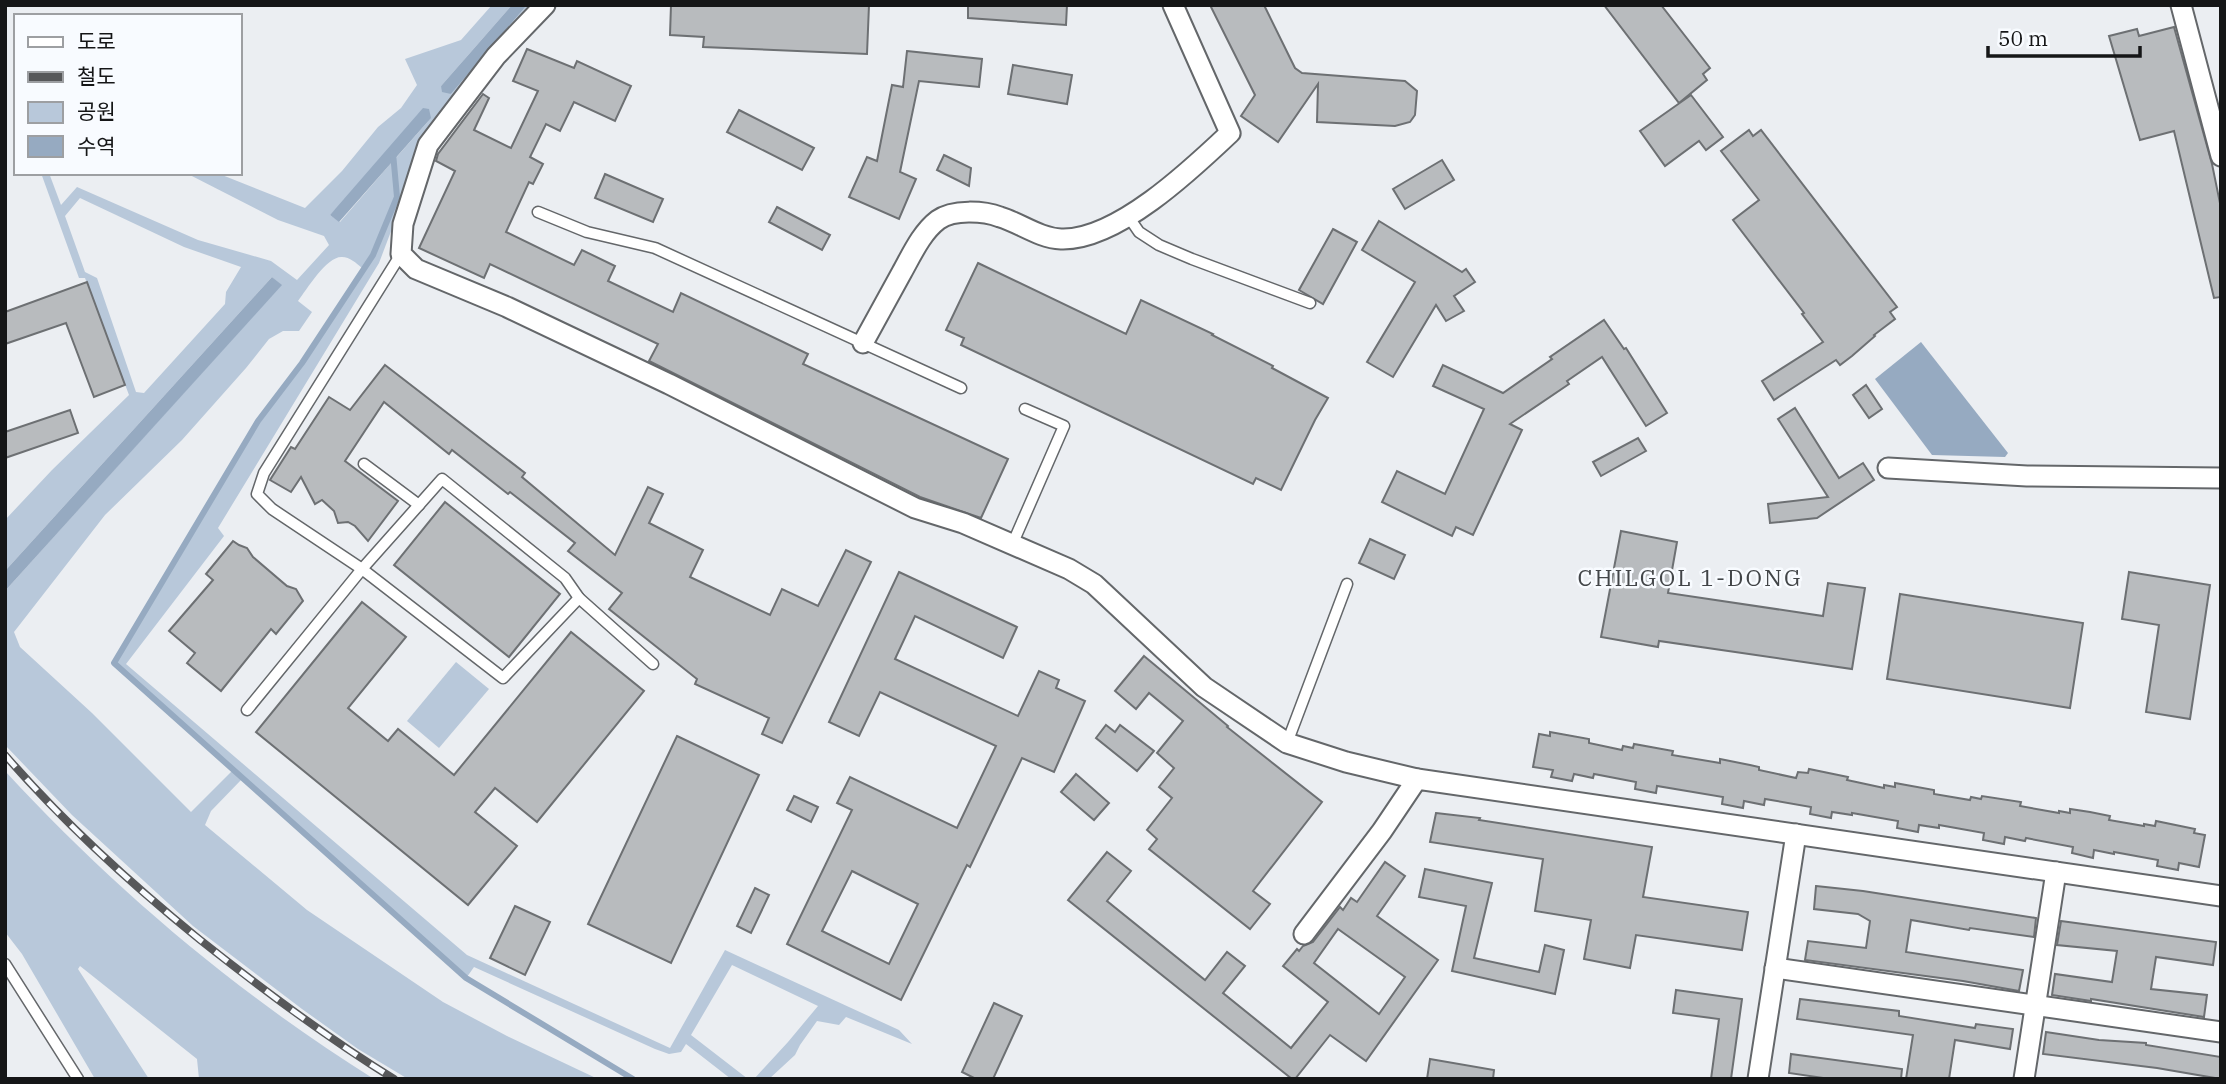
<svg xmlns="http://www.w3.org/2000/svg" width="2226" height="1084" viewBox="0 0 2226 1084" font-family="'IBM Plex Serif','Noto Sans KR',serif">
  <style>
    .green { fill: #b8c8da; fill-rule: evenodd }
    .water { fill: #96aac1 }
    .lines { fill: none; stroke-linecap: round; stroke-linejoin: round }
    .stream { stroke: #96aac1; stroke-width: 6 }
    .building { fill: #b8bbbe; stroke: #6d7073; stroke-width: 2; fill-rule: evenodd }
    .lane-casing { stroke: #64676a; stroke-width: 13 }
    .street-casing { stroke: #64676a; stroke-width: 23 }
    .lane { stroke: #fff; stroke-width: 10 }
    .street { stroke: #fff; stroke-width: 19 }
    .rail-casing { stroke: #57585a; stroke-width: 8 }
    .rail { stroke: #f8fbff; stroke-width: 5; stroke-dasharray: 16; stroke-linecap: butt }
    .labels { text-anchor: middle; stroke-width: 5; stroke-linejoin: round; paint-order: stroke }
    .quarter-label { font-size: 23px; letter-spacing: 2px; fill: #424548; stroke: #f8fbff }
  </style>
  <rect width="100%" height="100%" fill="#ebeef2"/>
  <g class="green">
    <path d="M492 5H512L441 86 451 94 527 5H539L426 139 379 263 218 528 224 536 126 664 467 955 670 1048 725 950 899 1030 912 1044 846 1017 839 1025 817 1021 800 1045 795 1055 769 1079H754L788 1042 818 1006 732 965 691 1035 748 1079H731L686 1044 681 1052 669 1054 655 1049 474 967 467 977 116 663 259 421 304 363 374 256 398 198 395 159 431 118 330 215 340 222 392 162 395 197 371 254 362 268C356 263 350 257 342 257 327 256 307 289 298 301L312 312 299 331H283L269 339 246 368 182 440 105 515 14 632 20 647 92 713 191 812 232 771 242 779 211 811 205 825 307 910 443 1002 507 1036 598 1079H408L358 1049 302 1009 193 926 72 815 5 745V591L281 285 272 277 5 571V520L52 470 129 395 85 278H79L41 173H49L61 205 77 187 198 240 271 261 297 280 329 245 324 236 278 220 186 173H217L305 208 342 171 378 127 401 108 417 85 405 59 461 40ZM80 198 184 247 241 267 226 292 225 304 144 393 136 392 97 278 85 272 65 216Z"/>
    <polygon points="456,662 489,689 439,748 407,721"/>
    <path d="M5 771C114 889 238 994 374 1079H199L197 1059 80 966 78 969 149 1079H95L22 954 5 932Z"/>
  </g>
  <g class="water">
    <polygon points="512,5 527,5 451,94 442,92 441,86"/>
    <polygon points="423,108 429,109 431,118 339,222 330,215"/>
    <polygon points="272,277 282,285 5,591 5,571"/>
    <polygon points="1921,342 2008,453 2005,457 1932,455 1875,379"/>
  </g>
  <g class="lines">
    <polyline class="stream" points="393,153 397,197 373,255 302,363 258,421 114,663 466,978 633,1079"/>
  </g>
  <g class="building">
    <polygon points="671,5 869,5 867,54 703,47 704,37 670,35"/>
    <polygon points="968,5 1067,5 1066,25 968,18"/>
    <polygon points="1210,5 1264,5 1295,68 1302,73 1405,81 1417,91 1415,115 1410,122 1395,126 1317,122 1318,84 1278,142 1241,116 1255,95"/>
    <polygon points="1604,5 1661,5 1710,68 1703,74 1707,80 1679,103"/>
    <polygon points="2174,27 2212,164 2221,208 2221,297 2214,298 2174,131 2140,140 2109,36 2137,29 2139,36"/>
    <polygon points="527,49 574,68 577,61 631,86 615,121 574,102 560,131 546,124 530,157 543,164 533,184 529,182 506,232 574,265 582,250 615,266 608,281 673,312 681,293 808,354 803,364 1008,459 981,518 920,497 649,361 658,344 490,264 484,278 419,248 455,171 436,161 438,154 483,94 489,98 474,130 511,148 538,91 513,81"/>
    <polygon points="907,51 982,59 979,87 919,81 900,172 916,179 899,219 849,197 867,157 877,161 892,85 903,87"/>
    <polygon points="1013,65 1072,75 1067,104 1008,94"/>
    <polygon points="1691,95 1723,137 1706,150 1699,141 1665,166 1640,131"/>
    <polygon points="739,110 814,148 802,170 727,132"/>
    <polygon points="1749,130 1753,136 1761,130 1897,307 1890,312 1895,319 1874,335 1875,336 1852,356 1840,365 1836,360 1774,400 1762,381 1823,342 1802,314 1804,313 1733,220 1759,200 1721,151"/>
    <polygon points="944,155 971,168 969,186 937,170"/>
    <polygon points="1442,160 1454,180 1405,209 1393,189"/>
    <polygon points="605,174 663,199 653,222 595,198"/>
    <polygon points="777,207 830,235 822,250 769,222"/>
    <polygon points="1379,221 1462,272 1466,269 1475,282 1454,296 1464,311 1446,321 1436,305 1393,377 1367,362 1415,282 1362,250"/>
    <polygon points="1333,229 1357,242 1323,304 1299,290"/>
    <polygon points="978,263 1126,334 1141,300 1213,334 1212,335 1273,366 1272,368 1328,398 1315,420 1281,490 1256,478 1253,484 961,345 964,338 946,330"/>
    <polygon points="87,282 125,385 94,397 66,323 5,344 5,312"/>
    <polygon points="1604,320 1624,349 1626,348 1667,413 1646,426 1602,357 1567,381 1569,384 1510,424 1522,430 1473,535 1456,527 1452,536 1382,502 1397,471 1445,494 1484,409 1433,386 1443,365 1503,393 1552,359 1550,357"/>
    <polygon points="385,365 525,473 522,477 615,555 648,487 663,494 649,523 703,550 690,577 770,615 782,589 818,606 846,550 871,562 782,743 762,734 769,718 695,684 697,679 609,609 622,593 568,551 575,543 510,492 508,494 452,450 449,454 384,402 345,461 398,501 368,541 355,526 348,522 338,523 334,511 322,500 315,504 301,477 291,492 270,480 291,447 295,449 329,397 350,410"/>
    <polygon points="1866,385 1882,409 1869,418 1853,395"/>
    <polygon points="1795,408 1839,478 1863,463 1874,480 1817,518 1770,523 1768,504 1828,497 1778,419"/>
    <polygon points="70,410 78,433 5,458 5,432"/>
    <polygon points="1638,438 1646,451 1601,476 1593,462"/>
    <polygon points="445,502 560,594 509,657 394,565"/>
    <polygon points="1621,531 1677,542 1668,593 1823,616 1828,583 1865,588 1852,669 1659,641 1658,647 1601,637"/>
    <polygon points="1370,539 1405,555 1394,579 1359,563"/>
    <polygon points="233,541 239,545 247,548 253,557 287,586 296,589 303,601 276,634 271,629 221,691 187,663 195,653 169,631 213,580 206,574"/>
    <path d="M899 572 1017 627 1003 658 915 616 895 659 1018 716 1039 671 1059 680 1056 688 1085 701 1054 772 1022 758 970 867 967 865 901 1000 787 944 852 810 837 803 850 777 957 828 996 746 880 692 859 736 829 722ZM852 871 918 904 889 964 822 931Z"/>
    <polygon points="2129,572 2210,585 2190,719 2146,712 2159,625 2122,619"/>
    <polygon points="1900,594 2083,623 2070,708 1887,679"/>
    <polygon points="362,602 406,637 348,708 388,741 398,729 454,775 571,632 644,691 537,822 495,788 475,812 517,846 468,905 256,732"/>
    <polygon points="1144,656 1228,726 1227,727 1322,802 1253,891 1270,904 1250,929 1149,849 1157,839 1147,830 1172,798 1159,787 1174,768 1157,753 1183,721 1149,693 1136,709 1115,691"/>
    <polygon points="1106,725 1115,732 1120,725 1154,751 1137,771 1096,738"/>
    <polygon points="1550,732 1589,739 1589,743 1622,750 1623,746 1633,748 1634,744 1673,751 1672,755 1720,763 1720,759 1750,765 1759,767 1759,770 1796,778 1798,772 1808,773 1809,769 1848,777 1847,780 1884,788 1884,785 1895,787 1895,783 1934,790 1934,794 1970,800 1971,797 1981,799 1982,796 2021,802 2020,806 2059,813 2059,811 2070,813 2070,809 2090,812 2110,816 2109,820 2144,826 2144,824 2155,826 2156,821 2195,829 2194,833 2205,835 2199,867 2179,863 2178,870 2157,866 2158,860 2114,852 2114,854 2094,850 2093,858 2072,853 2073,847 2026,838 2025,841 2005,837 2004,844 1983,840 1984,833 1939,825 1939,828 1919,825 1918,832 1897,828 1898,821 1852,813 1852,815 1832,812 1831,818 1810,814 1811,807 1765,799 1764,805 1744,801 1743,808 1722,804 1723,797 1657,786 1656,793 1635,789 1636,782 1594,774 1593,778 1574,774 1572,781 1551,777 1553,770 1533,767 1539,734 1550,736"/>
    <polygon points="677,736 759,775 671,963 588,924"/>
    <polygon points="1076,774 1109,803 1094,820 1061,792"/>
    <polygon points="794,796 818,807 811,822 787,810"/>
    <polygon points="1436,813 1480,818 1479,820 1652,847 1643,897 1748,912 1742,950 1636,935 1630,968 1584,959 1591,920 1535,911 1543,859 1430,842"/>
    <path d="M1107 852 1131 871 1107 901 1205 980 1227 952 1245 966 1223 993 1291 1048 1328 1002 1283 966 1297 949 1299 951 1303 946 1313 942 1340 907 1343 910 1351 898 1357 902 1385 862 1405 876 1377 916 1438 960 1366 1061 1330 1035 1295 1079H1292L1068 900ZM1338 929 1405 977 1379 1014 1314 963Z"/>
    <polygon points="1425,869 1492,883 1474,958 1539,972 1545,945 1564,950 1555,994 1452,971 1466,906 1419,897"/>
    <polygon points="1816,886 1863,891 2036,918 2034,937 1970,928 1969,930 1911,920 1906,952 2023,970 2019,991 1963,981 1805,960 1808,941 1866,948 1870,921 1858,914 1814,909"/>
    <polygon points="755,888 769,895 751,933 737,926"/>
    <polygon points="515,906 550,922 525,975 490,958"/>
    <polygon points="2061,921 2216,942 2213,965 2156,957 2151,989 2207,995 2204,1017 2091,999 2091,1001 2052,995 2055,974 2112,982 2117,951 2057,945"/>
    <polygon points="1676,990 1742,999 1731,1079 1711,1079 1719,1019 1673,1013"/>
    <polygon points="1800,999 1899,1011 1899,1016 1975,1028 1976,1024 2013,1029 2010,1049 1955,1040 1949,1079 1906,1079 1913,1035 1797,1019"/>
    <polygon points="994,1003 1022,1016 993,1079 976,1079 962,1072"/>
    <polygon points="2046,1032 2099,1040 2146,1043 2146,1045 2221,1057 2221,1079 2157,1068 2043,1054"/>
    <polygon points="1791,1054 1902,1069 1901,1079 1830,1079 1789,1073"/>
    <polygon points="1430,1059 1494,1070 1493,1079 1427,1079"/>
  </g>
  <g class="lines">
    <defs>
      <g id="lane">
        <polyline points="538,212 587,232 655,248 961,388"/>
        <polyline points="1128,216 1139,232 1159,245 1192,259 1310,303"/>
        <polyline points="401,254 264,473 257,494 272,509 362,569 503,678 579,598 653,664"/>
        <polyline points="364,464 419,505"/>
        <polyline points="1012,545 1064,426 1025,409"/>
        <polyline points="247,710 362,569 442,479 565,578 579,598"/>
        <polyline points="1287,743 1347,584"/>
        <polyline points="5,964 78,1079"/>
      </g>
      <g id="street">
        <polyline points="545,5 496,56 428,145 403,224 401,254 416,269 507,307 669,384 915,508 963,523 1069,569 1094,584 1204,687 1287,743 1346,762 1417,779"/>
        <polyline points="2181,5 2221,156"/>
        <path d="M863 343C876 319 889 296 902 272 912 254 922 232 938 220 953 209 984 211 1000 217 1020 223 1039 238 1061 239 1116 241 1191 170 1230 133L1173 5"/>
        <polyline points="1888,468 2027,476 2221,478"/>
        <polyline points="1304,934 1382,831 1417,779 2221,896"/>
        <polyline points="1775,968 2221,1032"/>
        <polyline points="1758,1079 1796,834"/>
        <polyline points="2024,1079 2056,872"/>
      </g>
    </defs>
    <use href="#lane" class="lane-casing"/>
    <use href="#street" class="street-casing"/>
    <use href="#lane" class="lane"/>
    <use href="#street" class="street"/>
    <defs>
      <path id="rail" d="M5 755C64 823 130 883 199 939 262 989 326 1037 394 1079"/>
    </defs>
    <use href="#rail" class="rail-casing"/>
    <use href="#rail" class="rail"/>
  </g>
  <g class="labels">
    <g class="quarter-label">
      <text x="1690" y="586">CHILGOL 1-DONG</text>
    </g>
  </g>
  <rect width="2226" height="1084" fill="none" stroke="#151617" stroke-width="14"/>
  <rect x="14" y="14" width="228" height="161" fill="#f8fbff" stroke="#9d9fa2" stroke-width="2"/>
  <rect x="28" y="37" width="35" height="10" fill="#ffffff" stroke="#9d9fa2" stroke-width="2"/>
  <text x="77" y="49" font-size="21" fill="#151617">도로</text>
  <rect x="28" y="72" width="35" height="10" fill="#57585a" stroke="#9d9fa2" stroke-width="2"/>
  <text x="77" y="84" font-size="21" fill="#151617">철도</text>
  <rect x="28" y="102" width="35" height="21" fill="#b8c8da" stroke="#9d9fa2" stroke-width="2"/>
  <text x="77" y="119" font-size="21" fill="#151617">공원</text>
  <rect x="28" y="136" width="35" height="21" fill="#96aac1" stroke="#9d9fa2" stroke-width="2"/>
  <text x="77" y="154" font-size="21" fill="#151617">수역</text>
  <path d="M1988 46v10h152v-10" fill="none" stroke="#151617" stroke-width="3.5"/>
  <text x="1998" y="46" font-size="21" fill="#151617" stroke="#f8fbff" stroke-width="5" paint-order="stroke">50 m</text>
</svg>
